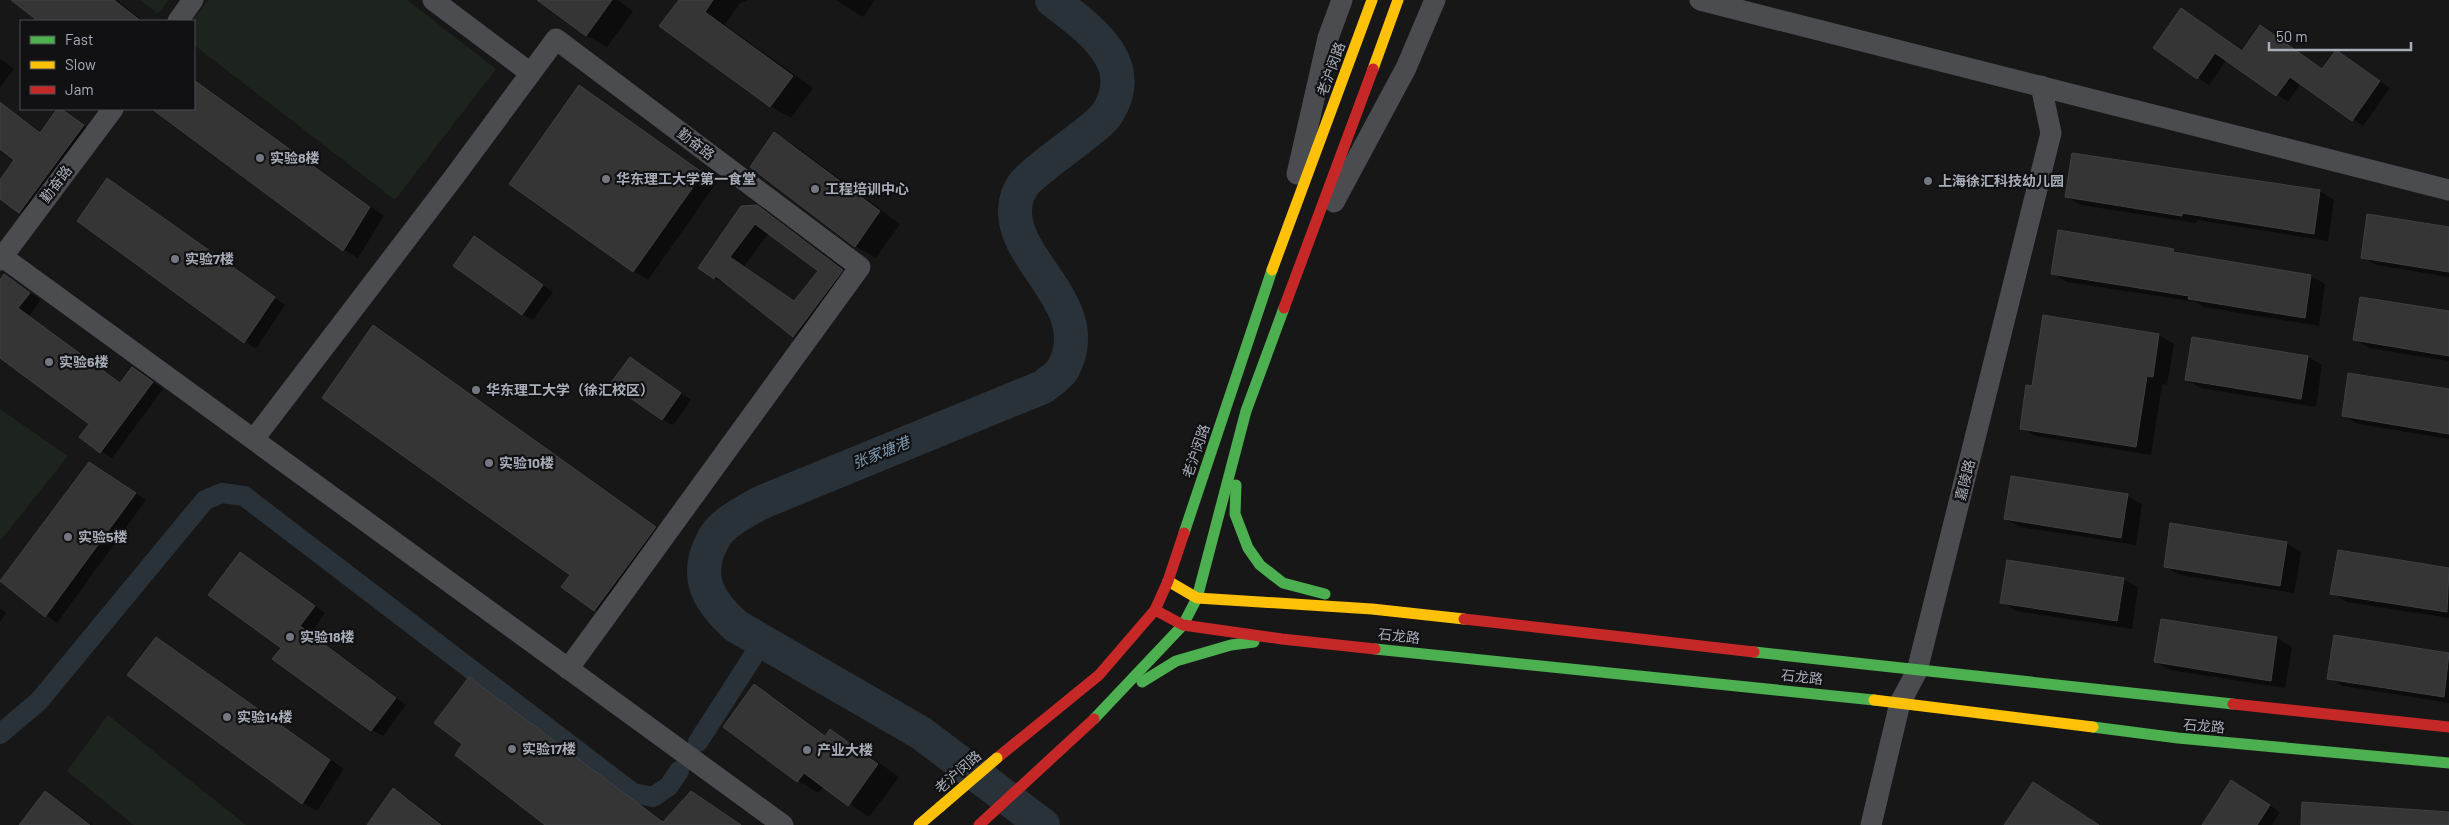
<svg xmlns="http://www.w3.org/2000/svg" width="2449" height="825" viewBox="0 0 2449 825" font-family="Barlow,'Noto Sans SC',sans-serif">
  <style>
    .green { fill: #1d241e }
    .shadow { fill: #0007; fill-rule: evenodd }
    .lines { fill: none; stroke-linecap: round; stroke-linejoin: round }
    .canal { stroke: #2a3239; stroke-width: 20 }
    .river { stroke: #2a3239; stroke-width: 34 }
    .building { fill: #353536; stroke: #3f4043; fill-rule: evenodd }
    .street { stroke: #4b4c50; stroke-width: 21 }
    .fast { stroke: #4caf50; stroke-width: 11 }
    .slow { stroke: #ffc107; stroke-width: 11 }
    .jam { stroke: #c62828; stroke-width: 11 }
    .slow-bridge { stroke: #ffc107; stroke-width: 11 }
    .poi-dot { fill: #757880; stroke: #111113; stroke-width: 2 }
    .labels { text-anchor: middle; stroke-width: 4.5; stroke-linejoin: round; paint-order: stroke }
    .street-label { font-size: 14px; fill: #a8adb8; stroke: #111113 }
    .poi-label { font-size: 14px; font-weight: bold; fill: #a8adb8; stroke: #111113; text-anchor: start }
    .water-label { font-size: 15px; font-style: italic; fill: #7f9bb3; stroke: #111113 }
  </style>
  <rect width="100%" height="100%" fill="#171717"/>
  <g class="green">
    <polygon points="140,0 169,0 158,14"/>
    <polygon points="208,0 407,0 496,69 395,200 194,45 192,21"/>
    <polygon points="0,409 68,456 0,541"/>
    <polygon points="108,715 246,825 134,825 67,771"/>
  </g>
  <g class="shadow">
    <polygon points="13,0 117,0 143,21 40,21"/>
    <polygon points="539,0 618,0 633,11 607,47 586,35"/>
    <polygon points="680,0 748,0 740,3 725,25 813,88 791,118 771,106"/>
    <polygon points="836,0 875,0 863,17"/>
    <polygon points="2271,33 2323,70 2336,51 2390,88 2363,126 2301,83 2288,102 2226,60 2209,85 2154,48 2243,52"/>
    <polygon points="0,59 14,69 0,87"/>
    <polygon points="194,79 384,216 358,258 344,250 154,109 194,109"/>
    <polygon points="579,87 717,182 648,280 633,271"/>
    <polygon points="0,101 41,133 58,109 94,132 31,218 0,197 0,182 16,160 0,148"/>
    <polygon points="775,134 795,146 900,224 876,258 855,246"/>
    <polygon points="107,179 285,305 256,349 78,221"/>
    <polygon points="2320,191 2334,200 2328,241 2197,220 2196,223 2081,205 2067,197"/>
    <path d="M756 206 772 215 857 279 809 345 794 336 730 286 714 278ZM769 233 820 271 795 302 744 266Z"/>
    <polygon points="2449,228 2449,277 2377,265 2362,257"/>
    <polygon points="474,238 553,292 533,320 522,314"/>
    <polygon points="2174,250 2183,255 2311,276 2325,284 2319,326 2204,307 2196,302 2067,282 2052,273"/>
    <polygon points="5,275 41,300 29,316 121,383 132,368 163,389 112,458 81,437 91,424 0,358 0,282"/>
    <polygon points="2449,312 2449,361 2369,348 2354,339"/>
    <polygon points="2044,316 2159,335 2174,344 2167,385 2162,384 2151,455 2036,436 2021,428 2033,387"/>
    <polygon points="384,333 666,534 606,617 562,587 571,574"/>
    <polygon points="2308,357 2322,365 2316,407 2201,388 2186,380"/>
    <polygon points="641,365 691,400 673,425 662,419"/>
    <polygon points="2449,390 2449,439 2358,424 2343,416"/>
    <polygon points="100,470 146,500 57,623 2,581"/>
    <polygon points="2127,496 2142,504 2136,545 2020,527 2006,519"/>
    <polygon points="2286,543 2301,552 2294,593 2180,575 2165,566"/>
    <polygon points="2339,552 2449,569 2449,618 2347,602 2332,593"/>
    <polygon points="251,560 325,613 311,633 406,705 383,736 372,730 282,647"/>
    <polygon points="2123,579 2138,588 2132,629 2016,611 2002,602"/>
    <polygon points="0,608 6,613 0,622"/>
    <polygon points="2162,620 2277,638 2292,647 2285,688 2170,670 2155,662"/>
    <polygon points="2335,637 2449,655 2449,703 2343,686 2329,678"/>
    <polygon points="156,639 344,769 317,811 303,803"/>
    <polygon points="470,679 665,822 692,793 741,825 547,825 463,743"/>
    <polygon points="754,686 775,698 827,736 830,731 851,743 899,777 869,817 824,786 819,793 798,781 724,726"/>
    <polygon points="2243,788 2280,812 2272,825 2203,825"/>
    <polygon points="393,790 408,798 443,825 368,825"/>
    <polygon points="45,792 60,801 92,825 21,825"/>
  </g>
  <g class="lines">
    <g class="canal">
      <polyline points="0,734 39,701 205,500 222,493 244,496 633,793 653,797 669,786 679,771"/>
      <polyline points="698,742 763,641"/>
    </g>
    <path class="river" d="M1043 825 921 733 736 626C707 600 693 575 714 538 723 522 745 512 760 503L1043 387C1049 382 1059 376 1063 369 1097 306 1013 263 1015 210 1016 186 1029 178 1045 165 1058 154 1099 126 1107 114 1140 62 1088 28 1052 0"/>
  </g>
  <g class="building">
    <polygon points="11,0 114,0 141,21 38,21"/>
    <polygon points="537,0 612,0 586,36"/>
    <polygon points="679,0 713,0 705,12 793,76 770,107 659,26"/>
    <polygon points="2181,8 2242,51 2260,25 2322,69 2336,50 2380,81 2352,121 2290,77 2276,96 2215,53 2197,79 2153,48"/>
    <polygon points="194,80 370,207 343,251 152,109 194,109"/>
    <polygon points="579,85 703,173 633,272 509,184"/>
    <polygon points="0,102 40,133 57,109 61,109 84,125 19,213 0,199 0,180 14,160 0,149"/>
    <polygon points="774,132 880,211 855,247 750,167"/>
    <polygon points="2072,153 2320,190 2314,234 2182,213 2182,216 2065,197"/>
    <polygon points="107,178 275,297 244,343 77,221"/>
    <path d="M757 205 843 270 793 337 716 276 714 279 698 268 741 206ZM755 224 818 271 794 301 730 257Z"/>
    <polygon points="2367,214 2449,227 2449,272 2361,258"/>
    <polygon points="2058,230 2174,249 2173,252 2311,275 2305,318 2188,299 2189,296 2051,274"/>
    <polygon points="474,236 543,285 522,315 453,266"/>
    <polygon points="4,274 30,293 18,308 120,383 132,367 153,382 100,453 79,437 89,424 0,358 0,280"/>
    <polygon points="2360,297 2449,311 2449,356 2353,340"/>
    <polygon points="2043,315 2159,334 2153,377 2147,376 2136,447 2020,429 2026,385 2032,386"/>
    <polygon points="373,325 656,527 594,611 561,587 570,575 322,398"/>
    <polygon points="2192,337 2308,356 2301,399 2185,380"/>
    <polygon points="630,357 681,393 662,420 610,384"/>
    <polygon points="2348,373 2449,389 2449,434 2342,416"/>
    <polygon points="89,462 136,493 45,617 0,581"/>
    <polygon points="2011,476 2128,494 2121,538 2004,519"/>
    <polygon points="2170,523 2287,542 2280,586 2164,567"/>
    <polygon points="2338,550 2449,568 2447,612 2330,594"/>
    <polygon points="240,552 315,606 300,626 396,698 371,731 272,659 281,648 208,595"/>
    <polygon points="2007,560 2124,578 2117,621 2000,603"/>
    <polygon points="2161,619 2277,637 2271,681 2154,662"/>
    <polygon points="2334,635 2449,653 2444,697 2327,679"/>
    <polygon points="156,637 330,760 302,804 127,675"/>
    <polygon points="469,677 663,822 691,791 741,825 545,825 455,755 462,744 434,723"/>
    <polygon points="754,684 825,736 830,729 878,764 848,806 804,773 797,782 723,727"/>
    <polygon points="2231,780 2270,805 2257,825 2202,825"/>
    <polygon points="2033,782 2099,825 2004,825"/>
    <polygon points="393,788 441,825 367,825"/>
    <polygon points="45,791 90,825 19,825"/>
    <polygon points="2302,802 2449,812 2449,825 2301,825"/>
  </g>
  <g class="lines">
    <g class="street">
      <polyline points="433,0 529,72"/>
      <polyline points="1700,0 2449,190"/>
      <polyline points="178,21 193,0"/>
      <polyline points="1297,174 1328,38 1342,0"/>
      <polyline points="1334,202 1406,68 1435,0"/>
      <polyline points="0,255 783,825"/>
      <polyline points="0,260 113,109"/>
      <polyline points="254,439 454,177 556,39 860,267 568,669"/>
      <polyline points="1871,825 1900,703 1917,671 2051,133 2041,86"/>
    </g>
    <g class="fast">
      <polyline points="1236,485 1235,514 1248,548 1260,565 1283,583 1325,594"/>
      <polyline points="1184,533 1272,270"/>
      <polyline points="1375,649 1874,700"/>
      <polyline points="1754,652 2233,704"/>
      <polyline points="1142,682 1176,661 1231,645 1254,642"/>
      <polyline points="1094,719 1183,625 1197,598 1246,411 1284,308"/>
      <polyline points="2093,727 2178,738 2449,763"/>
    </g>
    <g class="slow">
      <polyline points="1373,69 1398,0"/>
      <polyline points="1272,270 1372,0"/>
      <polyline points="1168,581 1197,598 1372,609 1464,619"/>
      <polyline points="1874,700 2093,727"/>
      <polyline points="919,825 940,807"/>
    </g>
    <g class="jam">
      <polyline points="1284,308 1373,69"/>
      <polyline points="1155,610 1183,625 1282,639 1375,649"/>
      <polyline points="1464,619 1754,652"/>
      <polyline points="2233,704 2449,727"/>
      <polyline points="997,758 1099,675 1155,610 1168,581 1184,533"/>
      <polyline points="979,825 1094,719"/>
    </g>
    <polyline class="slow-bridge" points="940,807 997,758"/>
  </g>
  <g class="poi-dot">
    <circle cx="260" cy="158" r="5"/>
    <circle cx="606" cy="179" r="5"/>
    <circle cx="1928" cy="181" r="5"/>
    <circle cx="815" cy="189" r="5"/>
    <circle cx="175" cy="259" r="5"/>
    <circle cx="49" cy="362" r="5"/>
    <circle cx="476" cy="390" r="5"/>
    <circle cx="489" cy="463" r="5"/>
    <circle cx="68" cy="537" r="5"/>
    <circle cx="290" cy="637" r="5"/>
    <circle cx="227" cy="717" r="5"/>
    <circle cx="512" cy="749" r="5"/>
    <circle cx="807" cy="750" r="5"/>
  </g>
  <g class="labels">
    <g class="street-label">
      <text transform="translate(1331 69) rotate(-70)" y="5">老沪闵路</text>
      <text transform="translate(696 144) rotate(37)" y="5">勤奋路</text>
      <text transform="translate(56 184) rotate(-53)" y="5">勤奋路</text>
      <text transform="translate(1196 451) rotate(-71)" y="5">老沪闵路</text>
      <text transform="translate(1965 480) rotate(-76)" y="5">嘉陵路</text>
      <text transform="translate(1399 636) rotate(6)" y="5">石龙路</text>
      <text transform="translate(1802 677) rotate(6)" y="5">石龙路</text>
      <text transform="translate(2204 726) rotate(5)" y="5">石龙路</text>
      <text transform="translate(958 772) rotate(-41)" y="5">老沪闵路</text>
    </g>
    <g class="poi-label">
      <text x="270" y="163">实验8楼</text>
      <text x="616" y="184">华东理工大学第一食堂</text>
      <text x="1938" y="186">上海徐汇科技幼儿园</text>
      <text x="825" y="194">工程培训中心</text>
      <text x="185" y="264">实验7楼</text>
      <text x="59" y="367">实验6楼</text>
      <text x="486" y="395">华东理工大学（徐汇校区）</text>
      <text x="499" y="468">实验10楼</text>
      <text x="78" y="542">实验5楼</text>
      <text x="300" y="642">实验18楼</text>
      <text x="237" y="722">实验14楼</text>
      <text x="522" y="754">实验17楼</text>
      <text x="817" y="755">产业大楼</text>
    </g>
    <g class="water-label">
      <text transform="translate(881 453) rotate(-22)" y="5">张家塘港</text>
    </g>
  </g>
  <rect x="20" y="20" width="175" height="90" fill="#111113" stroke="#4d4f55"/>
  <rect x="30" y="36" width="25" height="8" fill="#4caf50" stroke="#4d4f55"/>
  <text x="65" y="45" font-size="15" fill="#a8adb8">Fast</text>
  <rect x="30" y="61" width="25" height="8" fill="#ffc107" stroke="#4d4f55"/>
  <text x="65" y="70" font-size="15" fill="#a8adb8">Slow</text>
  <rect x="30" y="86" width="25" height="8" fill="#c62828" stroke="#4d4f55"/>
  <text x="65" y="95" font-size="15" fill="#a8adb8">Jam</text>
  <path d="M2269 42v8h142v-8" fill="none" stroke="#a8adb8" stroke-width="2.5"/>
  <text x="2276" y="42" font-size="15" fill="#a8adb8" stroke="#111113" stroke-width="4" paint-order="stroke">50 m</text>
</svg>
